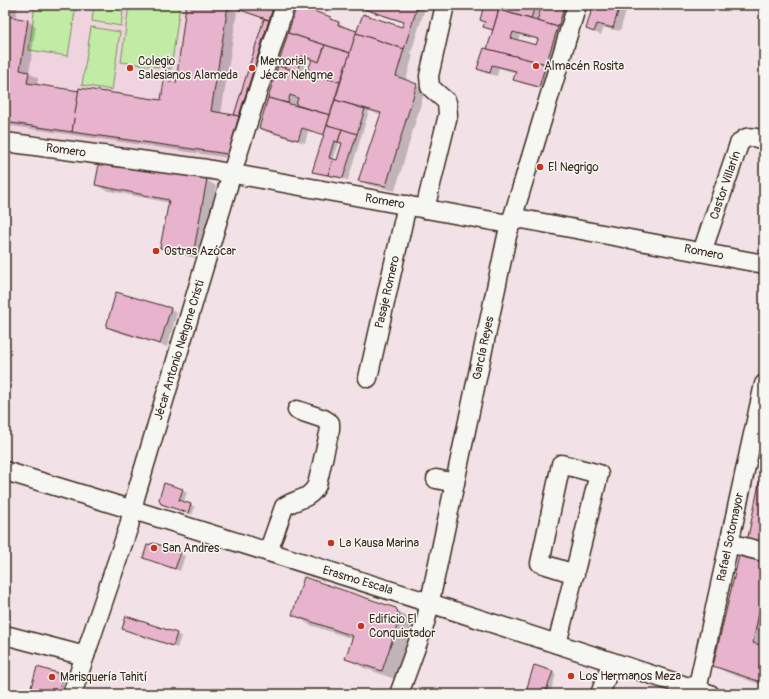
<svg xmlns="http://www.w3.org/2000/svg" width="769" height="699" viewBox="0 0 769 699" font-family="Pangolin,sans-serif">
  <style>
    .built { fill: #efd4df }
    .green { fill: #c2eba6; stroke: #7e8a62 }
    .shadow { fill: #0003; fill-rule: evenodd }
    .building { fill: #e8b3cd; stroke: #3b2a1e; fill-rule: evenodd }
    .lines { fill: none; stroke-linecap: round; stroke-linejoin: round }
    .minor-casing { stroke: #3b2a1e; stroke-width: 21 }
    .minor { stroke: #f6f6f2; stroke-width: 18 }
    .poi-dot { fill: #c8321e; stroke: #f6f6f2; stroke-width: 1.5 }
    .labels { text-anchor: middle; stroke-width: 3; stroke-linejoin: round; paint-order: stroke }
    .poi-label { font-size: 12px; fill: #3b2a1e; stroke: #f6f6f2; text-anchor: start }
    .street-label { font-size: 12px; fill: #3b2a1e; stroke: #f6f6f2 }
  </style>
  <rect width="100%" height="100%" fill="#f2e2e7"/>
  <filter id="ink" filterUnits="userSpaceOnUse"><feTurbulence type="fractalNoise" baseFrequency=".025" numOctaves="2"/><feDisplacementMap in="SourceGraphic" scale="8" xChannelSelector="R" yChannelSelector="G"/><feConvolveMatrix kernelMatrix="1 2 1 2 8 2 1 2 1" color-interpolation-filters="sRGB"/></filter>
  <g filter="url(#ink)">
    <polygon class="built" points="5,5 226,5 269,20 227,157 221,161 5,131"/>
    <g class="green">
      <polygon points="35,5 76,5 68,56 29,50"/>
      <polygon points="94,5 124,5 121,26 92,21"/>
      <polygon points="129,5 180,5 171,69 121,62"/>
      <polygon points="91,27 120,32 112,90 82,85"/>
    </g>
    <g class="shadow">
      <path d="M9 5H18L16 19 27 21 36 26 29 73 38 78 37 86 162 101 177 84 187 5H279L237 159 5 125V21H6ZM229 6 265 19 235 114 239 117 221 114 237 12 229 7Z"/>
      <path d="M298 5 310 8 317 13 330 18 345 26V28L356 32 403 28 405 23 373 13 366 9 367 5H426L411 53 413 55 406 80 425 90 395 191 369 185 360 180 381 115 369 111 348 180 318 174 314 171 325 136 308 131 305 143 267 132 260 128ZM349 53 351 54 340 87H338ZM307 58 313 60 307 75 302 73ZM339 143 343 144 338 161 333 160Z"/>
      <path d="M485 5H572L546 90 521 83 514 79 516 73 499 68 497 76 485 73 478 69 488 50 493 31 484 27 485 22 481 20ZM520 35 539 40 537 46 518 41Z"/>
      <polygon points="594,5 628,5 620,31 604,28 601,35 587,29"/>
      <polygon points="207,180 216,186 202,259 170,253 161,248 170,203 105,190 96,185"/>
      <polygon points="170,309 177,313 167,347 114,331 107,327"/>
      <polygon points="182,490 187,492 184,502 195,507 192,515 162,503"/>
      <polygon points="154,544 185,556 180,571 144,558"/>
      <polygon points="764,563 764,686 728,673 714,666"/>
      <polygon points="395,609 414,620 418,628 400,681 364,668 346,658 353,639 310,625 293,614"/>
      <polygon points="127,617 181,636 177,648 123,629"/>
      <polygon points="552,672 556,674 550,694 526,694"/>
      <polygon points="58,674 63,676 65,688 64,694 30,694"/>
    </g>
    <g class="building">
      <polygon points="5,5 8,5 6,16 28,20 20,70 29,72 27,83 79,91 72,132 5,122"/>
      <polygon points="186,5 228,6 211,111 239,116 228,154 72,132 79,88 161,100 164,81 176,83"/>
      <polygon points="226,5 274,5 269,20"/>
      <polygon points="297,5 303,5 311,7 310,10 331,17 330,19 339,22 338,25 357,31 350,53 288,33"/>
      <polygon points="366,5 418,5 404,49 356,33 363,14 402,27 404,22 364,9"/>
      <polygon points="484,5 500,5 493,30 483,27 485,22 480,20"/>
      <polygon points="500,5 535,5 531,19 499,10"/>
      <polygon points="542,5 565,5 558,27 537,21"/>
      <polygon points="593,5 620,5 613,28 597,24 594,32 586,29"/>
      <path d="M499 10 558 27 546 64 487 49ZM513 32 538 39 536 45 511 38Z"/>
      <polygon points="264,19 269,20 239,116 234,115"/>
      <polygon points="288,33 325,45 319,62 302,56 297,71 278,66"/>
      <polygon points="356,33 404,49 396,76 417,84 386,186 358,181 381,113 335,100"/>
      <polygon points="325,45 350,53 340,82 307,74 312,59 319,62"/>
      <polygon points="484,48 546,64 539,87 513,80 516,71 492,65 490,73 477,69"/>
      <polygon points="278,66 340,82 330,115 296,105 298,98 290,95 288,103 268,98"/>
      <polygon points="268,98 330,115 324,135 302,128 298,140 259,128"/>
      <polygon points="335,100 365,109 357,134 327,125"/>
      <polygon points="327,125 342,129 338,142 334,141 329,158 333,159 328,175 312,172"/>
      <polygon points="342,129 357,134 343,178 328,175 333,159 337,160 342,143 338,142"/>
      <polygon points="100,159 207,179 193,255 160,248 169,200 95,185"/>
      <polygon points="116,292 171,308 160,344 106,327"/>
      <polygon points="764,459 764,546 747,542"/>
      <polygon points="164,483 183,489 179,500 191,504 188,513 161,504 159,499"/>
      <polygon points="154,543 181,552 175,569 143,558 147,545"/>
      <polygon points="739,556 764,562 764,598 762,597 753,643 764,646 764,683 713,666"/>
      <polygon points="304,577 396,608 400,617 382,671 345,659 353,636 292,615"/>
      <polygon points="126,616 177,633 173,646 122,629"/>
      <polygon points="534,665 553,671 545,694 525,694"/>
      <polygon points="37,667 58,673 61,685 59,694 29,694"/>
    </g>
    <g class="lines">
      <defs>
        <g id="minor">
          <polyline points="5,142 207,169 503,223 522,219 764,264"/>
          <polyline points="425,209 448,115 447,102 430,87 429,76 445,5"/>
          <path d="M702 252 739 144C746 134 754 137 764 140"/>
          <polyline points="368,378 407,205"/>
          <path d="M5 471C241 542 476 617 710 694"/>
          <polyline points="436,479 455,483"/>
          <polyline points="729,543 764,552"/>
          <path d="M268 552 284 507C296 498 309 501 317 485L330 429V423L324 419 297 410"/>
          <polyline points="5,635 85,656"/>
          <path d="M557 644C571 587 585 530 599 474L561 464 540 563 575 574"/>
          <polyline points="697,690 764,384"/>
          <polyline points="72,694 129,526 135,498 232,173 285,5"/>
          <polyline points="399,694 426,620 507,236 577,5"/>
          <polyline points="600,694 612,662"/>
        </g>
      </defs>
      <use href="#minor" class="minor-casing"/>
      <use href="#minor" class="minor"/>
    </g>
  </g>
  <g class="poi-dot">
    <circle cx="536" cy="66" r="4"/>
    <circle cx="130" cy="68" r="4"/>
    <circle cx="252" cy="68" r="4"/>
    <circle cx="540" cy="167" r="4"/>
    <circle cx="156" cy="251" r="4"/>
    <circle cx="331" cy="543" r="4"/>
    <circle cx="154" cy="548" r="4"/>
    <circle cx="361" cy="626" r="4"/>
    <circle cx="571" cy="676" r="4"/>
    <circle cx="52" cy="677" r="4"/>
  </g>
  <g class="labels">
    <g class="poi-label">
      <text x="138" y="65">Colegio<tspan x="138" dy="14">Salesianos Alameda</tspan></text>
      <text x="260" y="65">Memorial<tspan x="260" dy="14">Jécar Nehgme</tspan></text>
      <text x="544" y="70">Almacén Rosita</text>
      <text x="548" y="171">El Negrigo</text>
      <text x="164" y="255">Ostras Azócar</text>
      <text x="339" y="547">La Kausa Marina</text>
      <text x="162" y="552">San Andres</text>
      <text x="369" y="623">Edificio El<tspan x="369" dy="14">Conquistador</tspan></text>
      <text x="579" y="680">Los Hermanos Meza</text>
      <text x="60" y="681">Marisquería Tahití</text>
    </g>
    <g class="street-label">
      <text transform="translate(66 150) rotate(8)" y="4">Romero</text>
      <text transform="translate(725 185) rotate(-71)" y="4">Castor Villarín</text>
      <text transform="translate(385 201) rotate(10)" y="4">Romero</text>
      <text transform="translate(704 252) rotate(11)" y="4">Romero</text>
      <text transform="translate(387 292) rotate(-77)" y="4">Pasaje Romero</text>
      <text transform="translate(483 348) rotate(-78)" y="4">García Reyes</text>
      <text transform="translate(179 350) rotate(-73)" y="4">Jécar Antonio Nehgme Cristi</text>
      <text transform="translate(730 537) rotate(-78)" y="4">Rafael Sotomayor</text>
      <text transform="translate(358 580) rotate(17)" y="4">Erasmo Escala</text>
    </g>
  </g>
  <rect width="769" height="699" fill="none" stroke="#f6f6f2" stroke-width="20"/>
  <rect x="10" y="10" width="749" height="679" fill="none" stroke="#3b2a1e" stroke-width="1.5" filter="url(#ink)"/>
</svg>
